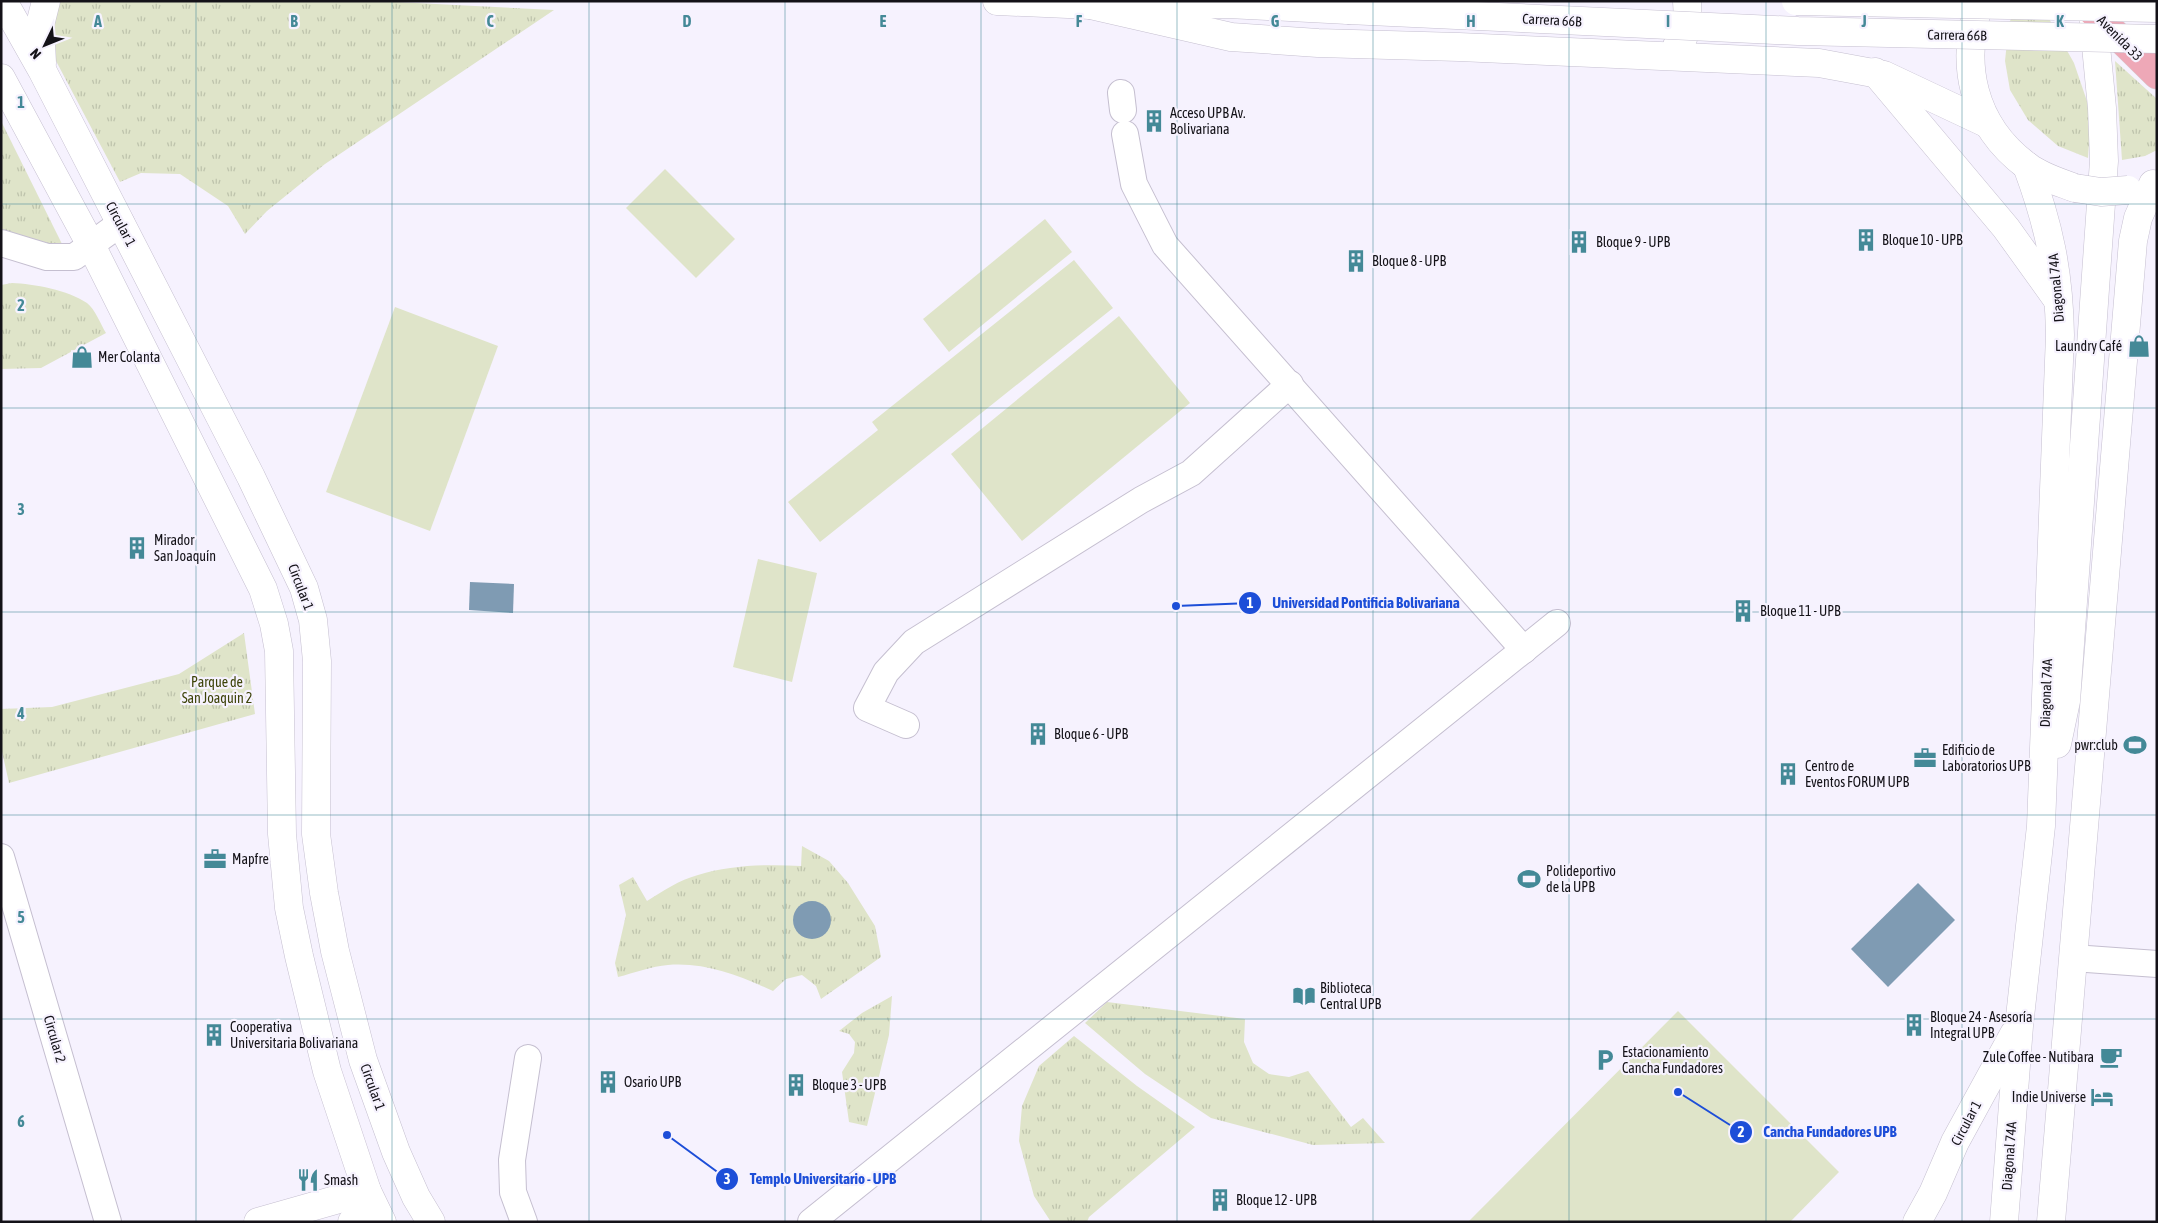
<svg xmlns="http://www.w3.org/2000/svg" width="2158" height="1223" viewBox="0 0 2158 1223" font-family="'Asap Condensed',sans-serif">
  <style>
    .grass { fill: url(#grass-tufts) }
    .pitch { fill: #dfe4c9 }
    .water { fill: #7f9bb3 }
    .lines { fill: none; stroke-linecap: round; stroke-linejoin: round }
    .street-casing { stroke: #c5bfd0; stroke-width: 28 }
    .secondary-casing { stroke: #c5bfd0; stroke-width: 29 }
    .primary-casing { stroke: #d5d4d5; stroke-width: 29 }
    .street { stroke: #fff; stroke-width: 26 }
    .secondary { stroke: #fff; stroke-width: 28 }
    .primary { stroke: #eea8b7; stroke-width: 28 }
    .secondary-bridge-casing { stroke: #c5bfd0; stroke-width: 29; stroke-linecap: butt }
    .secondary-bridge { stroke: #fff; stroke-width: 28 }
    .grid { fill: none; stroke: #448997; stroke-width: 1; stroke-opacity: 0.55 }
    .labels { text-anchor: middle; stroke-width: 4.5; stroke-linejoin: round; paint-order: stroke }
    .street-label { font-size: 14px; fill: #141218; stroke: #f6f2fe }
    .poi-label { font-size: 14px; fill: #141218; stroke: #f6f2fe; text-anchor: start }
    .park-label { font-size: 14px; fill: #3d4309; stroke: #f6f2fe }
    .grid-label { font-size: 16px; text-anchor: middle; font-weight: bold; fill: #448997; stroke: #f6f2fe; stroke-width: 4.5; stroke-linejoin: round; paint-order: stroke }
    .leader { fill: none; stroke: #1d4ed8; stroke-width: 2 }
    .callout-dot { fill: #1d4ed8; stroke: #f6f2fe; stroke-width: 2 }
    .mark-label { font-size: 15px; text-anchor: middle; font-weight: bold; fill: #fff }
    .callout-label { font-size: 15px; text-anchor: middle; font-weight: bold; fill: #1d4ed8; stroke: #f6f2fe; stroke-width: 4.5; stroke-linejoin: round; paint-order: stroke }
  </style>
  <defs>
    <pattern id="grass-tufts" width="24" height="20" patternUnits="userSpaceOnUse" patternTransform="scale(1.25)"><rect width="24" height="20" fill="#dfe4c9"/><path d="M3 7l-1-3M5 7V3M7 7l1-3M15 17l-1-3M17 17v-4M19 17l1-3" fill="none" stroke="#bec3ac"/></pattern>
  </defs>
  <rect width="100%" height="100%" fill="#f6f2fe"/>
  <g class="grass">
    <polygon points="58,1 376,1 554,10 325,164 267,211 245,234 228,206 180,174 141,173 120,182 56,61 53,27"/>
    <polygon points="2020,1 2039,1 2074,63 2091,113 2088,158 2058,146 2028,120 2010,90 2005,61 2009,23"/>
    <polygon points="2115,61 2157,99 2157,150 2145,156 2122,160"/>
    <polygon points="1,121 64,248 1,229"/>
    <path d="M12 283C34 284 68 290 87 303 95 309 101 325 106 333L41 368 1 369V285Z"/>
    <polygon points="244,633 255,714 9,783 1,747 1,709 52,707 179,674"/>
    <path d="M802 846 829 861 848 883 875 926 881 957 821 999 816 986 802 975 786 979 773 991C740 976 706 962 668 965 652 966 634 973 618 977L615 963 626 915 619 885 633 877 647 901C663 891 679 880 698 875 730 865 767 864 801 866Z"/>
    <polygon points="892,996 889,1035 867,1126 849,1122 842,1072 854,1053 855,1042 849,1034 839,1031 862,1013"/>
    <polygon points="1107,1002 1245,1019 1244,1042 1253,1063 1269,1074 1289,1077 1308,1071 1351,1127 1363,1118 1385,1143 1313,1145 1211,1118 1145,1074 1085,1023"/>
    <polygon points="1074,1036 1137,1086 1195,1127 1089,1217 1087,1222 1051,1222 1034,1196 1019,1141 1022,1106 1039,1066"/>
  </g>
  <g class="pitch">
    <polygon points="665,169 735,239 696,278 626,208"/>
    <polygon points="1045,219 1072,252 949,352 923,319"/>
    <polygon points="1074,260 1113,308 820,542 788,502 878,430 872,422"/>
    <polygon points="395,307 498,346 430,531 326,492"/>
    <polygon points="1119,316 1190,403 1022,541 951,454"/>
    <polygon points="758,559 817,573 792,682 733,667"/>
    <polygon points="1678,1011 1839,1172 1790,1222 1468,1222"/>
  </g>
  <g class="water">
    <polygon points="470,582 514,584 513,613 469,610"/>
    <polygon points="1918,883 1955,920 1888,987 1851,949"/>
    <circle cx="812" cy="920" r="19"/>
  </g>
  <g class="lines">
    <defs>
      <g id="street">
        <polyline points="1121,93 1123,110"/>
        <polyline points="1125,134 1134,184 1165,245 1524,650"/>
        <polyline points="1,243 47,257 74,257 121,223"/>
        <polyline points="906,725 867,708 886,672 914,642 1141,500 1191,473 1290,384"/>
        <polyline points="1,857 108,1222"/>
        <polyline points="2073,958 2157,964"/>
        <polyline points="524,1222 513,1192 512,1160 528,1058"/>
        <polyline points="811,1222 1557,623"/>
      </g>
      <g id="secondary">
        <polyline points="3,1 42,70 251,477 304,588 313,620 317,661 316,834 324,893 335,951 363,1060 396,1152 416,1197 431,1222"/>
        <polyline points="997,1 1091,5 1228,4 1348,10"/>
        <path d="M1980 1C1959 63 1972 125 2027 166 2041 177 2059 182 2075 188"/>
        <polyline points="1091,5 1231,37 1318,43 1459,47 1819,63 1884,75 1988,124"/>
        <path d="M1677 46C1689 35 1688 16 1687 1"/>
        <polyline points="42,63 40,25 46,1"/>
        <polyline points="1875,72 2006,228 2057,299"/>
        <polyline points="1,78 91,245 263,589 274,624 279,651 282,834 289,908 299,956 327,1071 367,1191 382,1222"/>
        <polyline points="2057,744 2066,701 2104,161 2102,108 2093,15"/>
        <polyline points="258,1222 367,1191"/>
        <polyline points="352,1222 378,1215"/>
        <polyline points="1917,1222 1933,1193 1955,1142 2014,1034"/>
        <path d="M2004 1222 2019 1026 2041 826 2060 335C2059 272 2049 225 2027 166"/>
        <polyline points="2051,1222 2133,241 2138,218 2153,184"/>
      </g>
      <polyline id="primary" points="2082,1 2157,75"/>
    </defs>
    <use href="#street" class="street-casing"/>
    <use href="#secondary" class="secondary-casing"/>
    <use href="#primary" class="primary-casing"/>
    <use href="#street" class="street"/>
    <use href="#secondary" class="secondary"/>
    <use href="#primary" class="primary"/>
    <defs>
      <g id="secondary-bridge">
        <polyline points="1796,1 2157,8"/>
        <polyline points="1348,10 1798,31 2157,39"/>
        <polyline points="2075,188 2101,192 2128,190"/>
      </g>
    </defs>
    <use href="#secondary-bridge" class="secondary-bridge-casing"/>
    <use href="#secondary-bridge" class="secondary-bridge"/>
  </g>
  <path class="grid" d="M196 1V1222M392 1V1222M589 1V1222M785 1V1222M981 1V1222M1177 1V1222M1373 1V1222M1569 1V1222M1766 1V1222M1962 1V1222M1 204H2157M1 408H2157M1 612H2157M1 815H2157M1 1019H2157"/>
  <defs>
    <symbol id="building-bare" viewBox="-9 -9 18 18"><path d="M-4-6H4V6H1V3H-1V6H-4ZM-2.5-4.3h1.7v1.8h-1.7ZM.8-4.3h1.7v1.8H.8ZM-2.5-1h1.7V.8h-1.7ZM.8-1h1.7V.8H.8Z" fill="#448997" stroke="#f6f2fe" stroke-width="2.5" paint-order="stroke"/></symbol>
    <symbol id="shop-bare" viewBox="-9 -9 18 18"><path d="M-5-2.5h2.3a2.7 3.5 0 0 1 5.4 0H5L5.5 6h-11ZM-1.5-2.5h3a1.5 2.3 0 0 0-3 0Z" fill="#448997" stroke="#f6f2fe" stroke-width="2.5" paint-order="stroke"/></symbol>
    <symbol id="stadium-bare" viewBox="-9 -9 18 18"><path d="M0-5a6.5 5 0 1 0 0 10a6.5 5 0 1 0 0-10ZM-3.5-1.8h7v3.6h-7Z" fill="#448997" stroke="#f6f2fe" stroke-width="2.5" paint-order="stroke"/></symbol>
    <symbol id="office-bare" viewBox="-9 -9 18 18"><path d="M-6-3h4V-5.5h4V-3h4V5H-6ZM-1-4.5V-3h2v-1.5ZM-6 0V1H6V0Z" fill="#448997" stroke="#f6f2fe" stroke-width="2.5" paint-order="stroke"/></symbol>
    <symbol id="library-bare" viewBox="-9 -9 18 18"><path d="M-6-4Q-3-5.5-.7-3.5V5Q-3 3-6 4ZM6-4Q3-5.5 .7-3.5V5Q3 3 6 4Z" fill="#448997" stroke="#f6f2fe" stroke-width="2.5" paint-order="stroke"/></symbol>
    <symbol id="cafe-bare" viewBox="-9 -9 18 18"><path d="M-5.5-4.5H6V0H3Q3 3.5 0 3.5H-2.5Q-5.5 3.5-5.5 0ZM3-3.2v2h1.7v-2ZM-6 4.5H4V6H-6Z" fill="#448997" stroke="#f6f2fe" stroke-width="2.5" paint-order="stroke"/></symbol>
    <symbol id="parking-bare" viewBox="-9 -9 18 18"><path d="M-3.5-5.5H1a3.5 3.5 0 0 1 0 7H-1V5.5H-3.5ZM-1-3.4V-.6H.8a1.4 1.4 0 0 0 0-2.8Z" fill="#448997" stroke="#f6f2fe" stroke-width="2.5" paint-order="stroke"/></symbol>
    <symbol id="hotel-bare" viewBox="-9 -9 18 18"><path d="M-6-4.5h1.5V1H6V5H4.5V3h-9V5H-6ZM-4 0a1.8 1.8 0 1 1 3.6 0ZM.5 0V-2.5h3Q6-2.5 6 0Z" fill="#448997" stroke="#f6f2fe" stroke-width="2.5" paint-order="stroke"/></symbol>
    <symbol id="restaurant-bare" viewBox="-9 -9 18 18"><path d="M-5-6h1v4h1v-4h1v4h1v-4h1v5L-1.5 .5V6h-2V.5L-5-1ZM5-6V6H3V1.5H1.5Q1.5-4 5-6Z" fill="#448997" stroke="#f6f2fe" stroke-width="2.5" paint-order="stroke"/></symbol>
  </defs>
  <g fill-rule="evenodd">
    <use href="#building-bare" x="1138" y="105" width="32" height="32"/>
    <use href="#building-bare" x="1850" y="224" width="32" height="32"/>
    <use href="#building-bare" x="1563" y="226" width="32" height="32"/>
    <use href="#building-bare" x="1340" y="245" width="32" height="32"/>
    <use href="#shop-bare" x="2123" y="330" width="32" height="32"/>
    <use href="#shop-bare" x="66" y="341" width="32" height="32"/>
    <use href="#building-bare" x="121" y="532" width="32" height="32"/>
    <use href="#building-bare" x="1727" y="595" width="32" height="32"/>
    <use href="#building-bare" x="1022" y="718" width="32" height="32"/>
    <use href="#stadium-bare" x="2119" y="729" width="32" height="32"/>
    <use href="#office-bare" x="1909" y="742" width="32" height="32"/>
    <use href="#building-bare" x="1772" y="758" width="32" height="32"/>
    <use href="#office-bare" x="199" y="843" width="32" height="32"/>
    <use href="#stadium-bare" x="1513" y="863" width="32" height="32"/>
    <use href="#library-bare" x="1288" y="980" width="32" height="32"/>
    <use href="#building-bare" x="1898" y="1009" width="32" height="32"/>
    <use href="#building-bare" x="198" y="1019" width="32" height="32"/>
    <use href="#cafe-bare" x="2095" y="1041" width="32" height="32"/>
    <use href="#parking-bare" x="1589" y="1044" width="32" height="32"/>
    <use href="#building-bare" x="592" y="1066" width="32" height="32"/>
    <use href="#building-bare" x="780" y="1069" width="32" height="32"/>
    <use href="#hotel-bare" x="2086" y="1081" width="32" height="32"/>
    <use href="#restaurant-bare" x="292" y="1164" width="32" height="32"/>
    <use href="#building-bare" x="1204" y="1184" width="32" height="32"/>
  </g>
  <g class="labels">
    <g class="street-label">
      <text transform="translate(1552 20) rotate(3)" y="5">Carrera 66B</text>
      <text transform="translate(1957 35) rotate(1)" y="5">Carrera 66B</text>
      <text transform="translate(2120 38) rotate(45)" y="5">Avenida 33</text>
      <text transform="translate(121 224) rotate(62)" y="5">Circular 1</text>
      <text transform="translate(2056 288) rotate(-95)" y="5">Diagonal 74A</text>
      <text transform="translate(301 587) rotate(69)" y="5">Circular 1</text>
      <text transform="translate(2046 693) rotate(-88)" y="5">Diagonal 74A</text>
      <text transform="translate(55 1039) rotate(74)" y="5">Circular 2</text>
      <text transform="translate(373 1087) rotate(70)" y="5">Circular 1</text>
      <text transform="translate(1966 1123) rotate(-62)" y="5">Circular 1</text>
      <text transform="translate(2009 1156) rotate(-86)" y="5">Diagonal 74A</text>
    </g>
    <g class="poi-label">
      <text x="1170" y="118">Acceso UPB Av.<tspan x="1170" dy="16">Bolivariana</tspan></text>
      <text x="1882" y="245">Bloque 10 - UPB</text>
      <text x="1596" y="247">Bloque 9 - UPB</text>
      <text x="1372" y="266">Bloque 8 - UPB</text>
      <text x="2122" y="351" text-anchor="end">Laundry Café</text>
      <text x="98" y="362">Mer Colanta</text>
      <text x="154" y="545">Mirador<tspan x="154" dy="16">San Joaquín</tspan></text>
      <text x="1760" y="616">Bloque 11 - UPB</text>
      <text x="1054" y="739">Bloque 6 - UPB</text>
      <text x="2118" y="750" text-anchor="end">pwr:club</text>
      <text x="1942" y="755">Edificio de<tspan x="1942" dy="16">Laboratorios UPB</tspan></text>
      <text x="1805" y="771">Centro de<tspan x="1805" dy="16">Eventos FORUM UPB</tspan></text>
      <text x="232" y="864">Mapfre</text>
      <text x="1546" y="876">Polideportivo<tspan x="1546" dy="16">de la UPB</tspan></text>
      <text x="1320" y="993">Biblioteca<tspan x="1320" dy="16">Central UPB</tspan></text>
      <text x="1930" y="1022">Bloque 24 - Asesoría<tspan x="1930" dy="16">Integral UPB</tspan></text>
      <text x="230" y="1032">Cooperativa<tspan x="230" dy="16">Universitaria Bolivariana</tspan></text>
      <text x="1622" y="1057">Estacionamiento<tspan x="1622" dy="16">Cancha Fundadores</tspan></text>
      <text x="2094" y="1062" text-anchor="end">Zule Coffee - Nutibara</text>
      <text x="624" y="1087">Osario UPB</text>
      <text x="812" y="1090">Bloque 3 - UPB</text>
      <text x="2086" y="1102" text-anchor="end">Indie Universe</text>
      <text x="324" y="1185">Smash</text>
      <text x="1236" y="1205">Bloque 12 - UPB</text>
    </g>
    <g class="park-label">
      <text x="217" y="687">Parque de<tspan x="217" dy="16">San Joaquin 2</tspan></text>
    </g>
  </g>
  <g class="grid-label">
    <text x="98" y="27">A</text>
    <text x="294" y="27">B</text>
    <text x="490" y="27">C</text>
    <text x="687" y="27">D</text>
    <text x="883" y="27">E</text>
    <text x="1079" y="27">F</text>
    <text x="1275" y="27">G</text>
    <text x="1471" y="27">H</text>
    <text x="1668" y="27">I</text>
    <text x="1864" y="27">J</text>
    <text x="2060" y="27">K</text>
    <text x="21" y="108">1</text>
    <text x="21" y="311">2</text>
    <text x="21" y="515">3</text>
    <text x="21" y="719">4</text>
    <text x="21" y="923">5</text>
    <text x="21" y="1127">6</text>
  </g>
  <path class="leader" d="M1176 606L1250 603M1678 1092L1741 1132M667 1135L727 1179"/>
  <g class="callout-dot">
    <circle cx="1176" cy="606" r="5"/>
    <circle cx="1678" cy="1092" r="5"/>
    <circle cx="667" cy="1135" r="5"/>
    <circle cx="1250" cy="603" r="12"/>
    <circle cx="1741" cy="1132" r="12"/>
    <circle cx="727" cy="1179" r="12"/>
  </g>
  <g class="mark-label">
    <text x="1250" y="608">1</text>
    <text x="1741" y="1137">2</text>
    <text x="727" y="1184">3</text>
  </g>
  <g class="callout-label">
    <text x="1366" y="608">Universidad Pontificia Bolivariana</text>
    <text x="1830" y="1137">Cancha Fundadores UPB</text>
    <text x="823" y="1184">Templo Universitario - UPB</text>
  </g>
  <rect width="2158" height="1223" fill="none" stroke="#141218" stroke-width="5"/>
  <g transform="translate(45 45) rotate(227)" stroke="#f6f2fe" stroke-width="4" paint-order="stroke">
  <path d="M0-4L9 19L0 12L-9 19Z" fill="#141218"/>
  <text y="-8" font-size="14" font-weight="bold" text-anchor="middle" fill="#141218">N</text>
  </g>
</svg>
